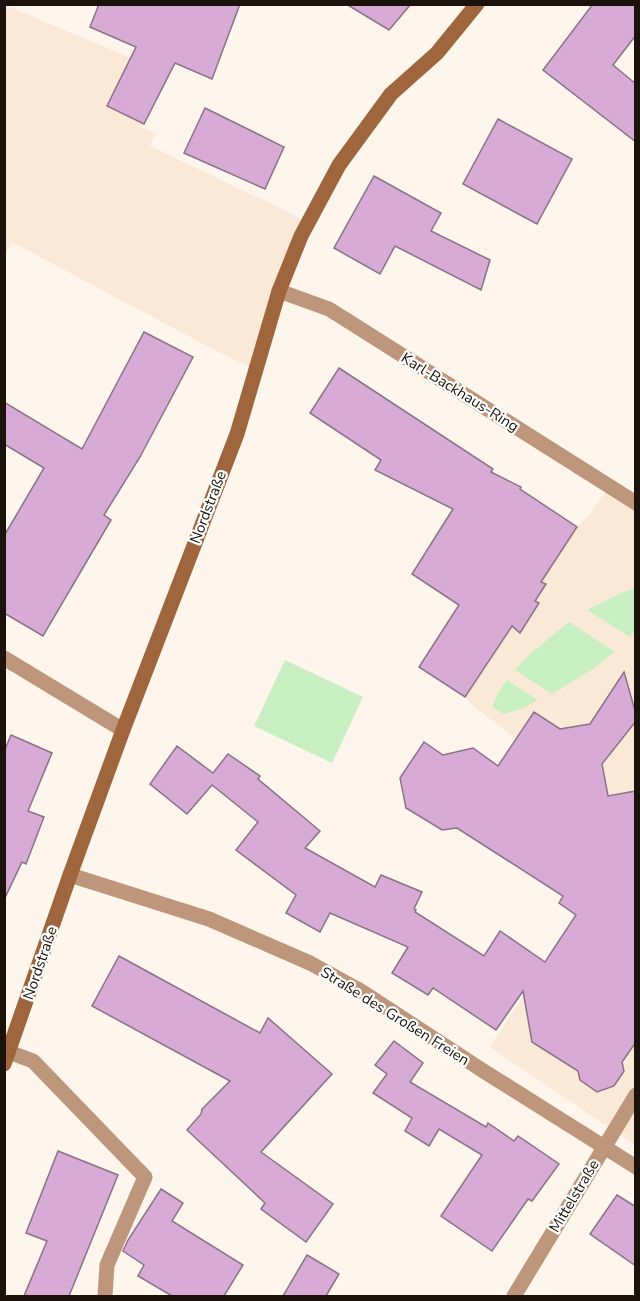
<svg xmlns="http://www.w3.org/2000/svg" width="640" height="1301" viewBox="0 0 640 1301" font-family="'Nunito Sans',sans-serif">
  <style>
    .built { fill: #fbe9d8 }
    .green { fill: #c7efc1 }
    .building { fill: #d7abd5; stroke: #887387; stroke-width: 1.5 }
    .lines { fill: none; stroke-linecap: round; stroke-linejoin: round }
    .minor { stroke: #be967b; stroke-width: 15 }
    .secondary { stroke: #9f663e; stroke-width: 15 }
    .labels { text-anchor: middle; stroke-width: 4.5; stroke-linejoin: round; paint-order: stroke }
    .street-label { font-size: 15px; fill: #1b130b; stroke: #fff }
  </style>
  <rect width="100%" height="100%" fill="#fef5ec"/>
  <g class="built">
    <polygon points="5,5 169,74 143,127 156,134 150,146 284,210 308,223 256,369 222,354 12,242 5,254"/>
    <polygon points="609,486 635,503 635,1145 490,1047 573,920 572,912 559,903 563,896 457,828 400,778 424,742 443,755 473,748 498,765 516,739 478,710 465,697 512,626 521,632 539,604 535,601 546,585 541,581 577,527 589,516"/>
  </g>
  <g class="green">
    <polygon points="635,588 635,631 630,637 587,610 623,592"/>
    <polygon points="569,622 615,652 593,669 552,694 515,670 530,654"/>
    <polygon points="285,660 363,697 332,763 254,726"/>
    <polygon points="507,680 538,700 521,709 504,714 492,707 498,693"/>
  </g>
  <g class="building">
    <polygon points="99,4 240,4 212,79 175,63 144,124 107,106 136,47 90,27"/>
    <polygon points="346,4 411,4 389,30"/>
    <polygon points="593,4 636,4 636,35 613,65 636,84 636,142 543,70"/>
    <polygon points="205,108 284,147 265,189 184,153"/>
    <polygon points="498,119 572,159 537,224 463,184"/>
    <polygon points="374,176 441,213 431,231 490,260 481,290 395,246 380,274 334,248"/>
    <polygon points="144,332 193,357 140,457 104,515 111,520 43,636 4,613 4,536 44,468 4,444 4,402 82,449"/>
    <polygon points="339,368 493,469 491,472 521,487 520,489 577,527 541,582 546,584 535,601 539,603 520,633 512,626 465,697 419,667 459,605 412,574 453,509 375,470 381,460 310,413"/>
    <polygon points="624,672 636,714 636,721 602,764 608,796 636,791 636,1042 622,1062 624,1071 614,1086 597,1092 580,1080 578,1071 532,1042 523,991 496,1030 433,988 428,995 392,973 408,947 330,913 320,932 286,913 296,895 236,850 258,822 212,785 187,814 150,784 177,746 213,773 228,754 260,776 258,779 320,831 305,848 375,887 381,875 422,892 414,909 416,910 415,912 484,956 500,931 545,962 576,915 559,903 563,896 457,828 442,830 406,808 400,778 424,742 443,755 473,748 498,766 534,712 560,729 590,724"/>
    <polygon points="11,735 52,753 28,811 44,817 26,864 22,862 4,900 4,752"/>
    <polygon points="119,956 260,1033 268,1018 332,1074 261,1152 333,1204 306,1242 261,1209 265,1203 187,1130 201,1114 202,1109 230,1081 92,1006"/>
    <polygon points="394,1041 423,1063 410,1082 486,1127 488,1123 514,1141 518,1136 559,1164 532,1201 528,1199 492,1251 441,1216 482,1155 439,1129 429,1146 405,1131 412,1118 373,1093 387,1074 375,1065"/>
    <polygon points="58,1151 118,1175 69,1296 24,1296 47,1241 26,1233"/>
    <polygon points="161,1189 183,1203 172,1221 243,1265 224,1296 172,1296 138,1276 144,1265 123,1251 128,1240"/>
    <polygon points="617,1195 636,1207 636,1266 590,1234"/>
    <polygon points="307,1255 339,1274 326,1296 283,1296"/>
  </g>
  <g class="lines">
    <g class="minor">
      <polyline points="279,291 329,309 636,503"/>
      <polyline points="4,658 123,730"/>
      <polyline points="70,875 209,919 310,963 361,991 485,1072 636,1167"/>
      <polyline points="9,1052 33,1061 145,1177 107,1265 105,1296"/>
      <polyline points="514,1296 636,1095"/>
    </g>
    <polyline class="secondary" points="4,1064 70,875 123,730 237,434 279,291 301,236 339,165 391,94 437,53 477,4"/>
  </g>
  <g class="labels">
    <g class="street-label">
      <text transform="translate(460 392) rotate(32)" y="5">Karl-Backhaus-Ring</text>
      <text transform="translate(208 507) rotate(-69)" y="5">Nordstraße</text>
      <text transform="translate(40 963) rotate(-71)" y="5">Nordstraße</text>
      <text transform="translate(395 1016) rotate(32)" y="5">Straße des Großen Freien</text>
      <text transform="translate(574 1196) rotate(-59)" y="5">Mittelstraße</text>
    </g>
  </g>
  <rect width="640" height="1301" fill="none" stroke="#1b130b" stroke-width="12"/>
</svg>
